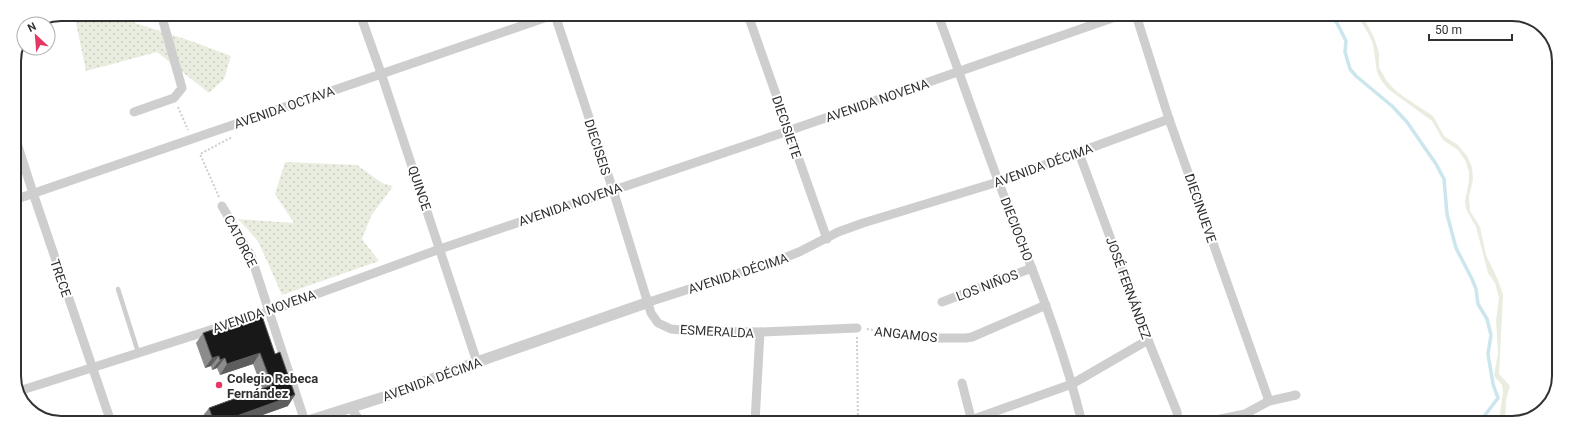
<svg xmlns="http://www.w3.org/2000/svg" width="1573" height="437" viewBox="0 0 1573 437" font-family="Roboto,sans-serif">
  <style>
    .grass { fill: url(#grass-dots) }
    .green { fill: #e9eddf }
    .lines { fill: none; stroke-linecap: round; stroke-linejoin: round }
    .stream { stroke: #cce6ed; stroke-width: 3.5 }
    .path { stroke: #cecece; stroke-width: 2; stroke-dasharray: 2 2; stroke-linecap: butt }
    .service { stroke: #cecece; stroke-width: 4.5 }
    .minor { stroke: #cecece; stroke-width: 9 }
    .tertiary { stroke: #cecece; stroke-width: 11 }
    .wall { fill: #8c8c8c }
    .shaded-wall { fill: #5d5d5d }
    .building { fill: #181818; stroke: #5d5d5d }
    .poi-dot { fill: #e43763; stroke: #fff; stroke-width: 1.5 }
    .labels { text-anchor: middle; stroke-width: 4; stroke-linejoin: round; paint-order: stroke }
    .street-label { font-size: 13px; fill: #313131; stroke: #fff }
    .poi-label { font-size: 13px; font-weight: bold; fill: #313131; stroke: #fff; text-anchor: start }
    .rim { fill: none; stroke: #313131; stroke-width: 2 }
  </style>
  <defs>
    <pattern id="grass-dots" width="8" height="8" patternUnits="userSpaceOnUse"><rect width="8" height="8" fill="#e9eddf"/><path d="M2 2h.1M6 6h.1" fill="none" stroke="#c8ccc0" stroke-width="1.8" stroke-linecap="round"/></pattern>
  </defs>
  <rect width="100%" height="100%" fill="#fff"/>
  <g class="grass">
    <polygon points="69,14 128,14 135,23 191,41 231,56 224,79 209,93 157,52 86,71 75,18"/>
    <polygon points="285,162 357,165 382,183 393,186 371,216 362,239 379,261 282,295 258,241 238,219 294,223 275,194"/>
  </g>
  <polygon class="green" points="1357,15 1362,15 1374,37 1379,53 1379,67 1386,80 1394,89 1404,97 1433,116 1444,136 1458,145 1467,156 1472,167 1473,179 1469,197 1470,211 1480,227 1486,255 1498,280 1503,295 1499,374 1510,386 1506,400 1505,422 1504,423 1496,423 1499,420 1503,392 1502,385 1494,376 1498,353 1496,320 1499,298 1495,283 1488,273 1476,227 1466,209 1465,201 1469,181 1469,172 1465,160 1458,150 1443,140 1432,121 1388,89 1381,80 1377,72 1373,44 1368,33"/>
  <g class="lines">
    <polyline class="stream" points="1330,15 1337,23 1346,41 1345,52 1350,69 1356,76 1392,106 1407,122 1436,164 1444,179 1447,214 1456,248 1472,279 1476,289 1478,304 1487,319 1491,335 1488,354 1493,384 1498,398 1479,423"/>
    <g class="path">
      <polyline points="178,107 188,130"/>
      <polyline points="219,197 200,154 232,137"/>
      <polyline points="867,329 920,337"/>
      <polyline points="857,337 858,422"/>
    </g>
    <polyline class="service" points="118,289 138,352"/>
    <g class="minor">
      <polyline points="360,14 381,73 477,362"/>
      <polyline points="555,15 613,190 651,313 658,323 671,329 692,331 760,332 857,328"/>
      <polyline points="748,15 827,239"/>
      <path d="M938 15C959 71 978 127 999 183 1029 262 1062 340 1082 423"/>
      <polyline points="1136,15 1169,119 1269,401"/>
      <polyline points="134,112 174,98 182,88 161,14"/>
      <polyline points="14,134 33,193 111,422"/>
      <polyline points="1079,153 1148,340 1177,412 1178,423"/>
      <polyline points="14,200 553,15"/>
      <polyline points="222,206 251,256 305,422"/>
      <polyline points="649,302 776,261 799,252 838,232 863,223 998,182 1169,119"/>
      <polyline points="942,302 1032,268"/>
      <polyline points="929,338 966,338 972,337 1046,305"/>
      <polyline points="962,383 972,422"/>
      <polyline points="19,391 270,311 440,249 788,131 1121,15"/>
      <polyline points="351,408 361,422"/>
      <polyline points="971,420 1072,384 1148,340"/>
      <polyline points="755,422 760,332"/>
      <polyline points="1201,423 1245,414 1269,401 1296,395"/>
    </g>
    <polyline class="tertiary" points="305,422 390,395 477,362 649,302"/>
  </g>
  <polygon class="wall" points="261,313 288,406 243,422 202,422 201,418 209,408 262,388 253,364 220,375 217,368 212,370 211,366 205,368 196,343 203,333"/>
  <g class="shaded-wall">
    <polygon points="260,353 253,364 220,375 227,364"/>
    <polygon points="219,356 211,366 205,368 212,358"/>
    <polygon points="225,358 217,368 212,370 220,360"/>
    <polygon points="295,395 288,406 243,422 220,422"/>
  </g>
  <polygon class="building" points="261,313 275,354 280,352 295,395 220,422 214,422 209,408 272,385 260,353 227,364 225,358 220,360 219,356 212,358 203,333"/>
  <circle class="poi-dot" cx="219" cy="385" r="4"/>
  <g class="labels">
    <g class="street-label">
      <text transform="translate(877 100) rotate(-19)" y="5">AVENIDA NOVENA</text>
      <text transform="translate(284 107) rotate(-19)" y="5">AVENIDA OCTAVA</text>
      <text transform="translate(787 127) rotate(71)" y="5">DIECISIETE</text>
      <text transform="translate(598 147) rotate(72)" y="5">DIECISEIS</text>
      <text transform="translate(1043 165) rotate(-20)" y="5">AVENIDA DÉCIMA</text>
      <text transform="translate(420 188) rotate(71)" y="5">QUINCE</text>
      <text transform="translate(570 204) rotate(-19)" y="5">AVENIDA NOVENA</text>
      <text transform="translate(1201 208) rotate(71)" y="5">DIECINUEVE</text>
      <text transform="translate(1017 229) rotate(69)" y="5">DIECIOCHO</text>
      <text transform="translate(241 241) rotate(63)" y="5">CATORCE</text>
      <text transform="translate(738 273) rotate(-18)" y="5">AVENIDA DÉCIMA</text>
      <text transform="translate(61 278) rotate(71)" y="5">TRECE</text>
      <text transform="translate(987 285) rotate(-21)" y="5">LOS NIÑOS</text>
      <text transform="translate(1129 288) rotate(70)" y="5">JOSÉ FERNÁNDEZ</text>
      <text transform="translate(264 311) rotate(-19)" y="5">AVENIDA NOVENA</text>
      <text transform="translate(717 331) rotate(3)" y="5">ESMERALDA</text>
      <text transform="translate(906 334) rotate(6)" y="5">ANGAMOS</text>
      <text transform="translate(432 379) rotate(-20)" y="5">AVENIDA DÉCIMA</text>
    </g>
    <g class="poi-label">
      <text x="227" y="383">Colegio Rebeca<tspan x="227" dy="15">Fernández</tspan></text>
    </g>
  </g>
  <path d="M0 0H1573V437H0ZM61 21H1512A40 40 0 0 1 1552 61V376A40 40 0 0 1 1512 416H61A40 40 0 0 1 21 376V61A40 40 0 0 1 61 21Z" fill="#fff" fill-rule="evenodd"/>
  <path class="rim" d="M61 21H1512A40 40 0 0 1 1552 61V376A40 40 0 0 1 1512 416H61A40 40 0 0 1 21 376V61A40 40 0 0 1 61 21Z"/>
  <g transform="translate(36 36) rotate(334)"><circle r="19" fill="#ffffff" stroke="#adadad"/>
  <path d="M0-3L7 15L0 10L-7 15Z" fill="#e43763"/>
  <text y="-6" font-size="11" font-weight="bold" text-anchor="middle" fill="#313131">N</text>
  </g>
  <path d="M1429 34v6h83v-6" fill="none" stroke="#313131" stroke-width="2"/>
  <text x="1435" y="34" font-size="12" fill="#313131" stroke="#ffffff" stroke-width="3" paint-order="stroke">50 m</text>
</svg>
